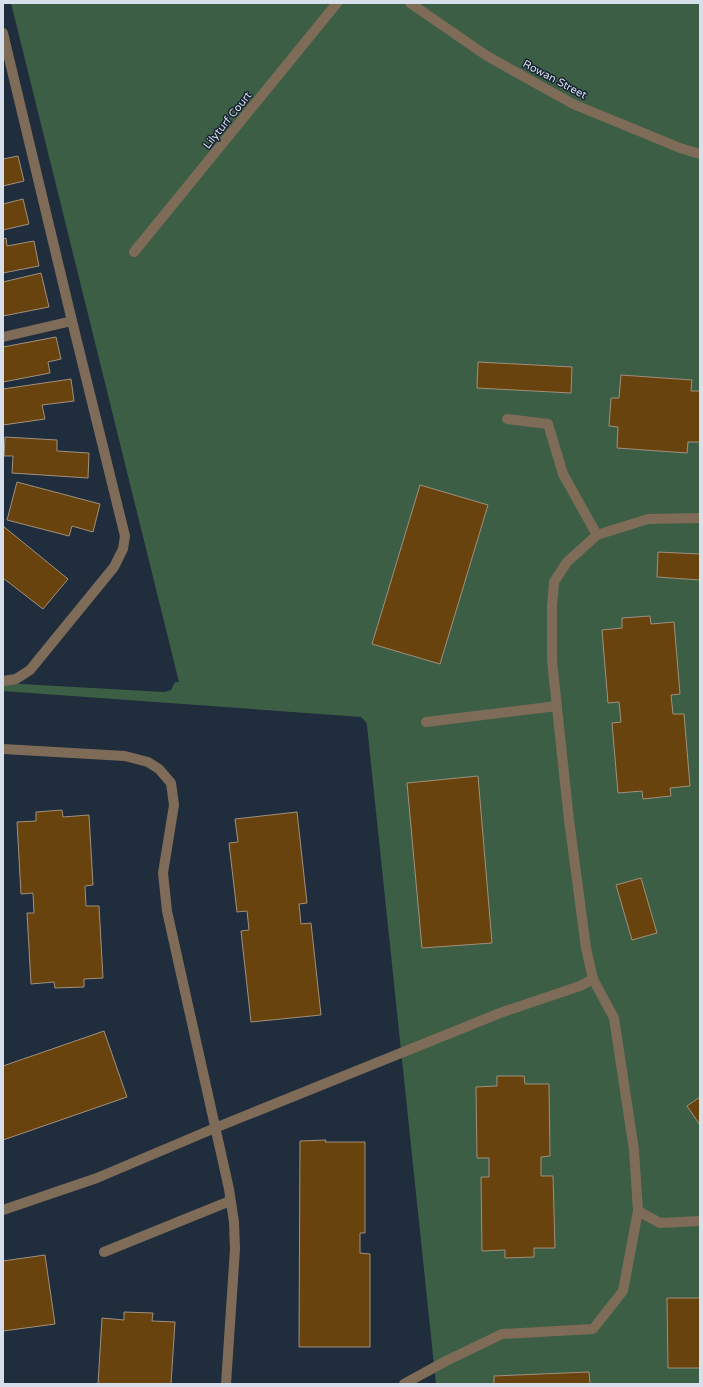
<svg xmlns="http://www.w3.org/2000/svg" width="703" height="1387" viewBox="0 0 703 1387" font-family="'Varela Round',sans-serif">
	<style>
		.green { fill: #3c5e44 }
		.building { fill: #69430e; stroke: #a0907d }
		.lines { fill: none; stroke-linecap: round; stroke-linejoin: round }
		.minor { stroke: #7e6c58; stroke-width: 10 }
		.labels { text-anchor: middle; stroke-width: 3; stroke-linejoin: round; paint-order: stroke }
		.street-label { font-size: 11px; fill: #d7dfea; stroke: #172332 }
	</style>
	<rect width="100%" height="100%" fill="#202d3c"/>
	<!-- green -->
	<polygon class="green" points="11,3 700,3 700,1384 436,1384 367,726 366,722 361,717 3,691 3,683 164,692 171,690 175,682 179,682"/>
	<!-- building -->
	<g class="building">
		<polygon points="18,156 24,181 3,186 3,159"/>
		<polygon points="23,199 29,224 3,230 3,204"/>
		<polygon points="6,238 7,246 34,241 39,266 3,273 3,239"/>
		<polygon points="41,273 49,307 3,316 3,282"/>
		<polygon points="56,337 61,359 48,362 50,373 3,382 3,347"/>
		<polygon points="478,362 572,367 571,393 477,388"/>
		<polygon points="621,375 692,380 691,391 700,391 700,442 688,442 687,453 617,448 618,427 609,426 611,398 619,398"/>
		<polygon points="71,379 74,401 42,405 45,419 3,425 3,389"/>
		<polygon points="5,437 57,440 57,451 89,453 88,478 12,473 13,456 4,456"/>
		<polygon points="17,482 100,504 93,532 72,526 69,536 7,520"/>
		<polygon points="420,485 488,505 440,664 372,644"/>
		<polygon points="3,526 68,579 43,609 3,578"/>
		<polygon points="658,552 700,554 700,580 657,577"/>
		<polygon points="650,616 651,624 674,622 680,694 671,695 673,714 684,714 690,786 670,788 671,796 643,799 642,791 618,793 612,723 621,722 619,702 608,703 602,630 622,628 622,618"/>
		<polygon points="478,776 492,943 422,948 407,783"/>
		<polygon points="62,810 63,817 89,815 93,885 85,886 86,906 99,906 103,978 84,979 84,987 55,988 54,982 31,984 27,913 34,913 33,893 21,894 17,822 36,821 36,812"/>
		<polygon points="297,812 307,903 299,904 301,924 311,923 321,1015 251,1022 241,931 249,930 247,911 237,912 229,843 238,842 235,819"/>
		<polygon points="641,878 657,933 632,940 616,885"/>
		<polygon points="104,1031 127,1097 3,1140 3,1066"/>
		<polygon points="497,1076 524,1076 525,1084 549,1084 550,1156 541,1157 541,1176 553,1176 555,1248 534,1248 534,1257 505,1258 505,1250 482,1251 481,1177 489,1177 489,1158 477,1158 476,1087 497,1086"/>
		<polygon points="700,1097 700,1125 687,1106"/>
		<polygon points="326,1140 325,1142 365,1142 365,1233 360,1233 360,1253 370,1254 370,1347 299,1347 300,1141"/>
		<polygon points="45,1255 55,1324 3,1331 3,1261"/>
		<polygon points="667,1298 700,1298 700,1368 668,1368"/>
		<polygon points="124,1312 153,1313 152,1321 175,1322 171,1384 98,1384 102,1318 124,1320"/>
		<polygon points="589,1372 590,1384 494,1384 494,1376"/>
	</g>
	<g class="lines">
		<!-- minor -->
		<g class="minor">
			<polyline points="410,3 487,56 573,104 680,148 700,154"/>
			<polyline points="3,33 72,321 125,536 123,549 114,567 30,670 16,679 3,681"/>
			<polyline points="134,252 337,3"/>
			<polyline points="3,337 72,321"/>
			<polyline points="507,419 548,424 563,474 597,535"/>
			<polyline points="700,518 648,519 597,535 567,562 554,582 552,606 552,661 569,820 586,948 593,979 614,1018 634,1150 638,1211 660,1223 700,1221"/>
			<polyline points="426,722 557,706"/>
			<polyline points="3,749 125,756 148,762 159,769 171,783 174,805 163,873 167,911 229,1189 234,1222 235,1249 226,1384"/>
			<polyline points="3,1210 97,1178 215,1128 500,1013 580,986 593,979"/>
			<polyline points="104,1252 230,1201"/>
			<polyline points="404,1384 446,1361 502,1334 593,1329 623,1291 638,1211"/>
		</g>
	</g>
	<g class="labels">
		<!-- street labels -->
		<g class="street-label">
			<text transform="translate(555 79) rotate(28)" y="4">Rowan Street</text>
			<text transform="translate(227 120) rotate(-51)" y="4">Lilyturf Court</text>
		</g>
	</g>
	<!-- border -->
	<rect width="703" height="1387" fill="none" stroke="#d7dfea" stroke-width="8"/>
</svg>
